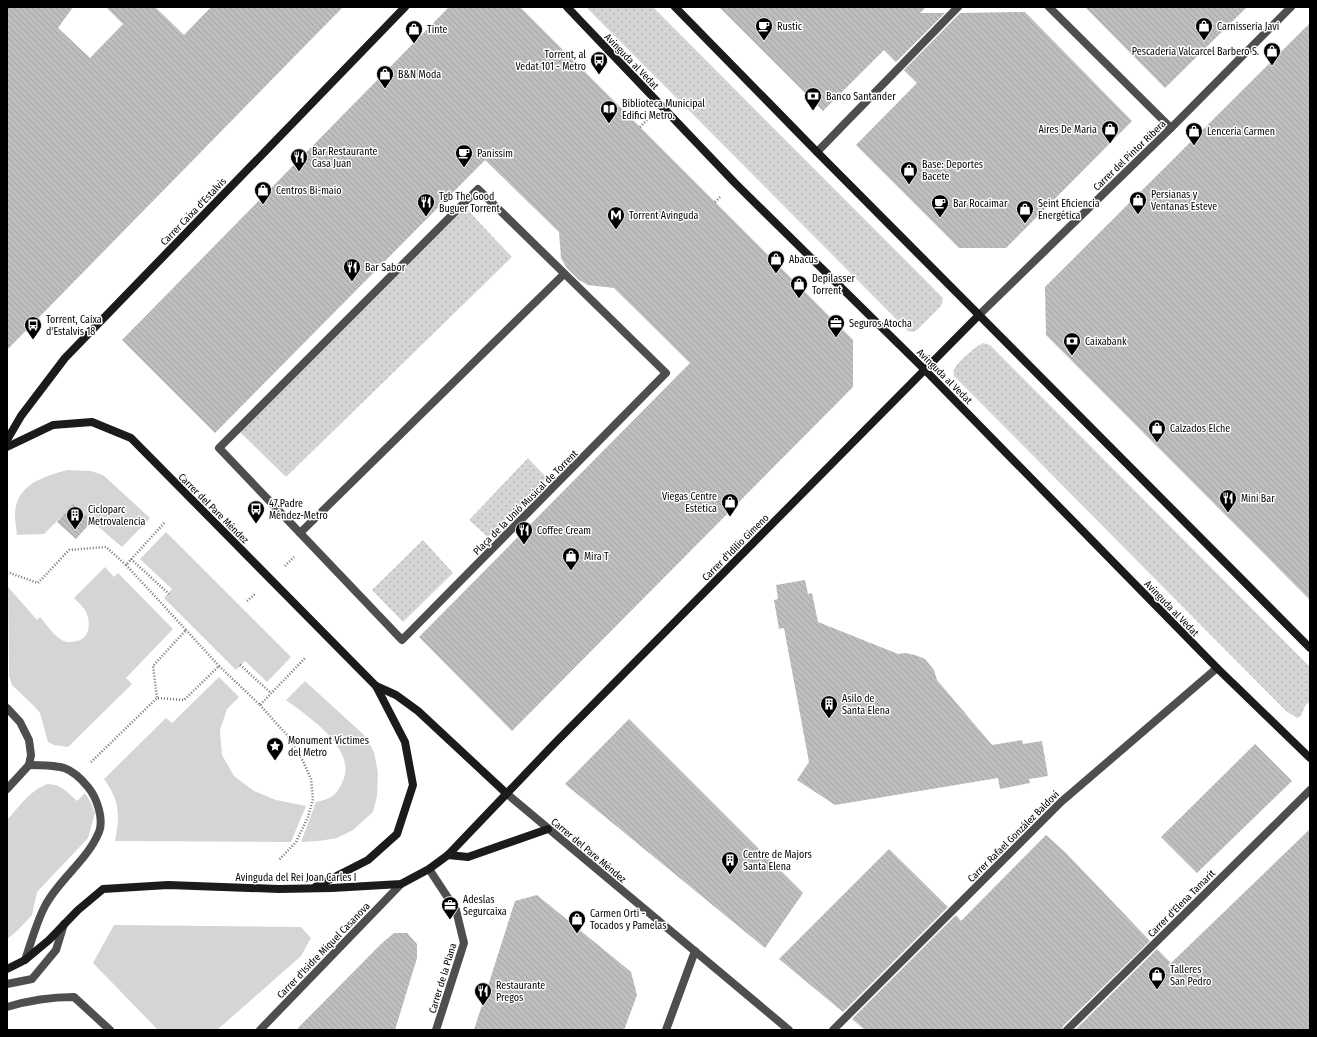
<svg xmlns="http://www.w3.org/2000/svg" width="1317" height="1037" viewBox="0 0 1317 1037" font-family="'Fira Sans Condensed',sans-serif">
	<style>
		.green { fill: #d5d5d5 }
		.park { fill: url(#park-dots) }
		.building { fill: url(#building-back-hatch) }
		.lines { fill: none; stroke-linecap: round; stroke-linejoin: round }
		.path { stroke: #707070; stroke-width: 2.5; stroke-dasharray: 1 2; stroke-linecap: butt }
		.lane { stroke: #4e4e4e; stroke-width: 8 }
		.street { stroke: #4e4e4e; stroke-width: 8 }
		.secondary { stroke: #1b1b1b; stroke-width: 8 }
		.labels { text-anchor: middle; stroke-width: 3; stroke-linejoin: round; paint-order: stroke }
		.poi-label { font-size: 10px; fill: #000; stroke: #fff; text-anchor: start }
		.street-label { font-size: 10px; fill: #000; stroke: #fff }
	</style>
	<defs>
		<pattern id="park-dots" width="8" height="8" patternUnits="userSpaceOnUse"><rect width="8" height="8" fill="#d5d5d5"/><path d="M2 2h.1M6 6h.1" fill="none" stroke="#b5b5b5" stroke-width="1.8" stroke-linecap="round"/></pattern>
		<pattern id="building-back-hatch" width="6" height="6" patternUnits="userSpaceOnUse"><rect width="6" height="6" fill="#bebebe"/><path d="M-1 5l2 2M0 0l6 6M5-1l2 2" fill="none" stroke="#a2a2a2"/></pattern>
	</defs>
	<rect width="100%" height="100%" fill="#fff"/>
	<!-- green -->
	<g class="green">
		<path d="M67,470l24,1 12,4 47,43 -28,29 -49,-42 -29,29 -27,1c-1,-7 -2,-15 -2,-22 2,-29 28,-36 52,-43z"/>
		<polygon points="166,532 291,657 267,682 245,661 236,670 164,598 172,589 140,559"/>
		<path d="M105,567l9,10 4,-4 55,56 -47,49 6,6 -64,63 -14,-2 -6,-3 -8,-29 -7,-8 -21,-20 -3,-9 -1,-89 29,33 3,-3c5,6 15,20 22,23 4,3 10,2 15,1 14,-3 14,-21 8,-31 -3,-4 -7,-8 -11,-12z"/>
		<path d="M219,677l20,20 -12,12 -7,21 2,25 12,21 20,15 22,9 30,6 -15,36 -176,-1c5,-27 5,-40 -11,-62l62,-61 6,5z"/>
		<path d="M305,681l59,54 10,17 4,21 -1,23 -4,16 -20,18 -16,8 -18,3 -18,1 15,-40c14,-3 19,-5 26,-19 17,-33 -33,-66 -56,-83z"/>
		<path d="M48,784c13,0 20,9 29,17l8,-8 6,10 4,10 -7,25 -51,54 -5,23 -15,16 -10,8v-119c12,-13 24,-31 41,-36z"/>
		<polygon points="114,925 301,927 311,938 301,956 217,1030 158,1030 93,963"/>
	</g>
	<!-- park -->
	<g class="park">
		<polygon points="586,7 653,7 943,298 941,306 917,330 913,332 908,331"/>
		<polygon points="463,205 512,257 286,477 238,430"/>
		<path d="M983,343l7,2 320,322v34l-5,5 -4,10 -4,2 -11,-7 -332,-335c0,-3 -1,-3 0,-6 3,-8 22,-24 29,-27z"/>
		<polygon points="528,458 547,478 488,537 469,520"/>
		<polygon points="423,540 453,573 403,622 372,590"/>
	</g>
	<!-- building -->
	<g class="building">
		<polygon points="7,7 73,7 58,28 90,58 123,24 106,7 155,7 184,35 211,7 343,7 7,350"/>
		<polygon points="449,7 520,7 853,340 853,387 512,731 419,637 690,363 614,288 588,285 579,280 566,267 561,258 559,232 485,160 215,433 122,340"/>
		<polygon points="719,7 926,7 920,13 945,13 896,62 884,50 823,111"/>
		<polygon points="1085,7 1247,7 1165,88"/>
		<polygon points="1025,12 1132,121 1006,248 959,248 856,145 917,83 904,70 960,13"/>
		<polygon points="1310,23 1310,600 1046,335 1045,287"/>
		<polygon points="73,504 92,521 76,539 57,522"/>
		<polygon points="805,580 808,594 812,593 818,622 898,654 905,653 915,655 925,659 934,670 937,680 992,745 1022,740 1023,744 1042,741 1048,776 1029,779 1030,783 1000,789 998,778 835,805 797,780 809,762 784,628 779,629 774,600 778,599 776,585"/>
		<polygon points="629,719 803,893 765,948 565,784"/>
		<polygon points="1255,744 1292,781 1197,873 1161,837"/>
		<polygon points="1310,829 1310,1030 1075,1030 1157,949 1171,963"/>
		<polygon points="1046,835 1065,852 1150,941 1063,1026 1062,1030 865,1030 852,1019 956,915 961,921"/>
		<polygon points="889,849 948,907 843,1012 779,959"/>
		<polygon points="537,895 631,972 637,995 624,1030 474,1030 515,901"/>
		<polygon points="394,933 407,933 417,944 417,958 395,1030 296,1030 381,944"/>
	</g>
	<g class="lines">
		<!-- path -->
		<g class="path">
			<polyline points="640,127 647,120"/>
			<polyline points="715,202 720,197"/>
			<polyline points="131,559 169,594"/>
			<polyline points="126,565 186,630 153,666 157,698"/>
			<polyline points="285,566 294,557"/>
			<polyline points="7,572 38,583 69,550 106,547 126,565 165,522"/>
			<polyline points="247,601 255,594"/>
			<polyline points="186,630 219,666"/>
			<polyline points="240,665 271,693"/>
			<polyline points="260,705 287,735 303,761 311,779 313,799 308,817 296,842 279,860"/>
			<polyline points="91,762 157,698 184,700 219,666 260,705 305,658"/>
		</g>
		<!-- lane -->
		<g class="lane">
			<polyline points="7,708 20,722 29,740 31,755 29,765 7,789"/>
			<path d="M25,960c6,-17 11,-37 20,-54 14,-27 42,-45 54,-74 5,-13 -2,-34 -11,-45 -20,-24 -30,-21 -59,-22"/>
		</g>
		<!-- street -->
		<g class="street">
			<polyline points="1049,7 1171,128"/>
			<polyline points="817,152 958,7"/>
			<polygon points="478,189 666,373 402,640 219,448"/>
			<polyline points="979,315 1171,128 1291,7"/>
			<polyline points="300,533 564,274"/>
			<polyline points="506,793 789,1030"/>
			<polyline points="429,869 456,910 464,943 436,1030"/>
			<polyline points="7,984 32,979 56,950 64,924"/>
			<path d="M7,1007c23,-7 44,-10 67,-10l36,33"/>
			<polyline points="260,1030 401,884"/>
			<polyline points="666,1030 695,951"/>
			<polyline points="833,1030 1061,802 1217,668"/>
			<polyline points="1067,1030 1310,790"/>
		</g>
		<!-- secondary -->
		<g class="secondary">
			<polyline points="567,7 735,183 925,370 1217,668 1310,758"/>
			<polyline points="675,7 817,152 1310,648"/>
			<polyline points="7,440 21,416 65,358 405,7"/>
			<polyline points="7,447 53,425 92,422 131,438 376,686 405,742 413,785 397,834 368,860 315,887"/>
			<polyline points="376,686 396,695 418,711 506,793"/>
			<polyline points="448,855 468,857 548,829"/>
			<polyline points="7,969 25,960 49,940 78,910 103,889 168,885 279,889 332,888 401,884 429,869 448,855 555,743 979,315"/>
		</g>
	</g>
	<!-- icons -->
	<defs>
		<g id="cafe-pin" transform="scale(0.9)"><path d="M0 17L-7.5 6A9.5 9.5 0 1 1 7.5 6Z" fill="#000" stroke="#fff"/><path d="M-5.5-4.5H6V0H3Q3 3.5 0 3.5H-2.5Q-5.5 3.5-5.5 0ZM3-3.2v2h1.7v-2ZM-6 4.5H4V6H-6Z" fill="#fff"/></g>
		<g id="shop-pin" transform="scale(0.9)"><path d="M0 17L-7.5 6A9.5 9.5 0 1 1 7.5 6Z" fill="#000" stroke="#fff"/><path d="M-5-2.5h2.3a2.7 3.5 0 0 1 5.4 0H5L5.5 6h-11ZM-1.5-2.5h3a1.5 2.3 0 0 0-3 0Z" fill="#fff"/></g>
		<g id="bus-pin" transform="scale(0.9)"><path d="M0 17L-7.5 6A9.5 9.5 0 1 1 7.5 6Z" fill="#000" stroke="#fff"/><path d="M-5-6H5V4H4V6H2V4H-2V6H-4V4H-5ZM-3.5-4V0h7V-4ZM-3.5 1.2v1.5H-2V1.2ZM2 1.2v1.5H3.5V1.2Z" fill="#fff"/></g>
		<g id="bank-pin" transform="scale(0.9)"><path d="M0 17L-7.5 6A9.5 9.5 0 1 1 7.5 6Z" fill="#000" stroke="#fff"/><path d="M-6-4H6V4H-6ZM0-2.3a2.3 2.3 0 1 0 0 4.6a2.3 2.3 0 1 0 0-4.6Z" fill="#fff"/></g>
		<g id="library-pin" transform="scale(0.9)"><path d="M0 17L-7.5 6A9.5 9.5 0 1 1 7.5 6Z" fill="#000" stroke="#fff"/><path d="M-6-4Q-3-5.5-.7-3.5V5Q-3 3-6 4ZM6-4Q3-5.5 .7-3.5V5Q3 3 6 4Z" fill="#fff"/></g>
		<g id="restaurant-pin" transform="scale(0.9)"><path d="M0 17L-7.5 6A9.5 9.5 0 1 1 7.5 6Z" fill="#000" stroke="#fff"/><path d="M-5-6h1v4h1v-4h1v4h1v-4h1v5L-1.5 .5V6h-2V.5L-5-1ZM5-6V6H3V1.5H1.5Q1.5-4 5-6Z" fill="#fff"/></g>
		<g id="metro-pin" transform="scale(0.9)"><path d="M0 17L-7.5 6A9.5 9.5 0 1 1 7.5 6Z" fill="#000" stroke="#fff"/><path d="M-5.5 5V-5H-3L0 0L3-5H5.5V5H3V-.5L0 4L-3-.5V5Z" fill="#fff"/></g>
		<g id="office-pin" transform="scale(0.9)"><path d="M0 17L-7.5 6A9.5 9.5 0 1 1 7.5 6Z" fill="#000" stroke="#fff"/><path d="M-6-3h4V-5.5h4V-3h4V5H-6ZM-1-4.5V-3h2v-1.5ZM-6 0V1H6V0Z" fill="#fff"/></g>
		<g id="building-pin" transform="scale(0.9)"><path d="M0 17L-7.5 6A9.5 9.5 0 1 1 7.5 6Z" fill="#000" stroke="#fff"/><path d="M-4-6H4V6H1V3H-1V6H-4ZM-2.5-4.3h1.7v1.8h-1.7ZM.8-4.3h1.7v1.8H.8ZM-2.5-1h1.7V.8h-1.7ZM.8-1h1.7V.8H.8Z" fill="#fff"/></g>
		<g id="sight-pin" transform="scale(0.9)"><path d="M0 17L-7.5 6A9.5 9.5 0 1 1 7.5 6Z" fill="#000" stroke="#fff"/><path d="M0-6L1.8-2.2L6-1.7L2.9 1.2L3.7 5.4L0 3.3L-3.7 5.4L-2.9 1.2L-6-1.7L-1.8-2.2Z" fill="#fff"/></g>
	</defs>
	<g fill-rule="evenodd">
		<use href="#cafe-pin" x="764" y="26"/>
		<use href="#shop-pin" x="1204" y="26"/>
		<use href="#shop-pin" x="414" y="29"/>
		<use href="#shop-pin" x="1272" y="51"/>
		<use href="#bus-pin" x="599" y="60"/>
		<use href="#shop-pin" x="385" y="74"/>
		<use href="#bank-pin" x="813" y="96"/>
		<use href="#library-pin" x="609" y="109"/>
		<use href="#shop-pin" x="1110" y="129"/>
		<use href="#shop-pin" x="1194" y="131"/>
		<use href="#cafe-pin" x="464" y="153"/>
		<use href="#restaurant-pin" x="299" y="157"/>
		<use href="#shop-pin" x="909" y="170"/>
		<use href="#shop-pin" x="263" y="190"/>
		<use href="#shop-pin" x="1138" y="200"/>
		<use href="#restaurant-pin" x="426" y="202"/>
		<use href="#cafe-pin" x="940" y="203"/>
		<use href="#shop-pin" x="1025" y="209"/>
		<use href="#metro-pin" x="616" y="215"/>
		<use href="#shop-pin" x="776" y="259"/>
		<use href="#restaurant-pin" x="352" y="267"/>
		<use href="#shop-pin" x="799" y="284"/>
		<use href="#office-pin" x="836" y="323"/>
		<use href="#bus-pin" x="33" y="325"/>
		<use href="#bank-pin" x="1072" y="341"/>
		<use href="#shop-pin" x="1157" y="428"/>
		<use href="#restaurant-pin" x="1228" y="498"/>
		<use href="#shop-pin" x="730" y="502"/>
		<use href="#bus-pin" x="256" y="509"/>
		<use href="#building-pin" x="75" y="515"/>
		<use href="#restaurant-pin" x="524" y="530"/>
		<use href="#shop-pin" x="571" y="556"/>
		<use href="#building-pin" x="829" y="704"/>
		<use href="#sight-pin" x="275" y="746"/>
		<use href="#building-pin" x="730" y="860"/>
		<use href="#office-pin" x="450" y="905"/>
		<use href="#shop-pin" x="577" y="919"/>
		<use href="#shop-pin" x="1157" y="975"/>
		<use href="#restaurant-pin" x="483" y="991"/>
	</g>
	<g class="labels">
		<!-- poi labels -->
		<g class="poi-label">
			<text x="777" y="30">Rustic</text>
			<text x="1217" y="30">Carnisseria Javi</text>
			<text x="427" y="33">Tinte</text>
			<text x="1259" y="55" text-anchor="end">Pescaderia Valcarcel Barbero S.</text>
			<text x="586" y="58" text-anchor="end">Torrent, al<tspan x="586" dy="12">Vedat 101 - Metro</tspan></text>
			<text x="398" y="78">B&amp;N Moda</text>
			<text x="826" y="100">Banco Santander</text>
			<text x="622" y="107">Biblioteca Municipal<tspan x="622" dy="12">Edifici Metro.</tspan></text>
			<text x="1097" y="133" text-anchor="end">Aires De Maria</text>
			<text x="1207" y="135">Lenceria Carmen</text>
			<text x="312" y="155">Bar Restaurante<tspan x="312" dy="12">Casa Juan</tspan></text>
			<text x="477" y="157">Panissim</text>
			<text x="922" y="168">Base: Deportes<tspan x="922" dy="12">Bacete</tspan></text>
			<text x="276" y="194">Centros Bi-maio</text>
			<text x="1151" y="198">Persianas y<tspan x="1151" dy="12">Ventanas Esteve</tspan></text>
			<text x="439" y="200">Tgb The Good<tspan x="439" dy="12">Buguer Torrent</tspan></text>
			<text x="953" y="207">Bar Rocaimar</text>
			<text x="1038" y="207">Seint Eficiencia<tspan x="1038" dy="12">Energética</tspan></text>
			<text x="629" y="219">Torrent Avinguda</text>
			<text x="789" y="263">Abacus</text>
			<text x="365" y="271">Bar Sabor</text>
			<text x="812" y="282">Depilasser<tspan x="812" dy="12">Torrent</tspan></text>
			<text x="46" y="323">Torrent, Caixa<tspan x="46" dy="12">d'Estalvis 18</tspan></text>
			<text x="849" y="327">Seguros Atocha</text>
			<text x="1085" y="345">Caixabank</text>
			<text x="1170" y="432">Calzados Elche</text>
			<text x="717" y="500" text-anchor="end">Viegas Centre<tspan x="717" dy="12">Estetica</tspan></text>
			<text x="1241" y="502">Mini Bar</text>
			<text x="269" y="507">47.Padre<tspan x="269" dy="12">Méndez-Metro</tspan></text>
			<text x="88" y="513">Cicloparc<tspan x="88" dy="12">Metrovalencia</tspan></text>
			<text x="537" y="534">Coffee Cream</text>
			<text x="584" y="560">Mira T</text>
			<text x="842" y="702">Asilo de<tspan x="842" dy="12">Santa Elena</tspan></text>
			<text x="288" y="744">Monument Víctimes<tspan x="288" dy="12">del Metro</tspan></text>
			<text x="743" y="858">Centre de Majors<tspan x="743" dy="12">Santa Elena</tspan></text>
			<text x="463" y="903">Adeslas<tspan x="463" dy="12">Segurcaixa</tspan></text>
			<text x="590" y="917">Carmen Orti -<tspan x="590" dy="12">Tocados y Pamelas</tspan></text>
			<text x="1170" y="973">Talleres<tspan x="1170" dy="12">San Pedro</tspan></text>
			<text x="496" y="989">Restaurante<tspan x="496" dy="12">Pregos</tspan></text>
		</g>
		<!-- street labels -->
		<g class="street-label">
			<text transform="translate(632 61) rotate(46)" y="4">Avinguda al Vedat</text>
			<text transform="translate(1129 155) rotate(-44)" y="4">Carrer del Pintor Ribera</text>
			<text transform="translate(193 211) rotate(-46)" y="4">Carrer Caixa d'Estalvis</text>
			<text transform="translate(945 376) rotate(45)" y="4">Avinguda al Vedat</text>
			<text transform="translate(525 502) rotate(-45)" y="4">Plaça de la Unió Musical de Torrent</text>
			<text transform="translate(214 508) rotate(45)" y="4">Carrer del Pare Méndez</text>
			<text transform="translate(735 547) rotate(-45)" y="4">Carrer d'Idilio Gimeno</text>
			<text transform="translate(1172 608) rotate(46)" y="4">Avinguda al Vedat</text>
			<text transform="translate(1013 836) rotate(-45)" y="4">Carrer Rafael González Baldoví</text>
			<text transform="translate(589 850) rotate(40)" y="4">Carrer del Pare Méndez</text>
			<text x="296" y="881">Avinguda del Rei Joan Carles I</text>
			<text transform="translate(1181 903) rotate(-45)" y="4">Carrer d'Elena Tamarit</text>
			<text transform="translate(323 950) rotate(-46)" y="4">Carrer d'Isidre Miquel Casanova</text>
			<text transform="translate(442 978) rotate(-73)" y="4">Carrer de la Plana</text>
		</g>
	</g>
	<!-- border -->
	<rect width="1317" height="1037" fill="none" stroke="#000000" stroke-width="16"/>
</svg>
